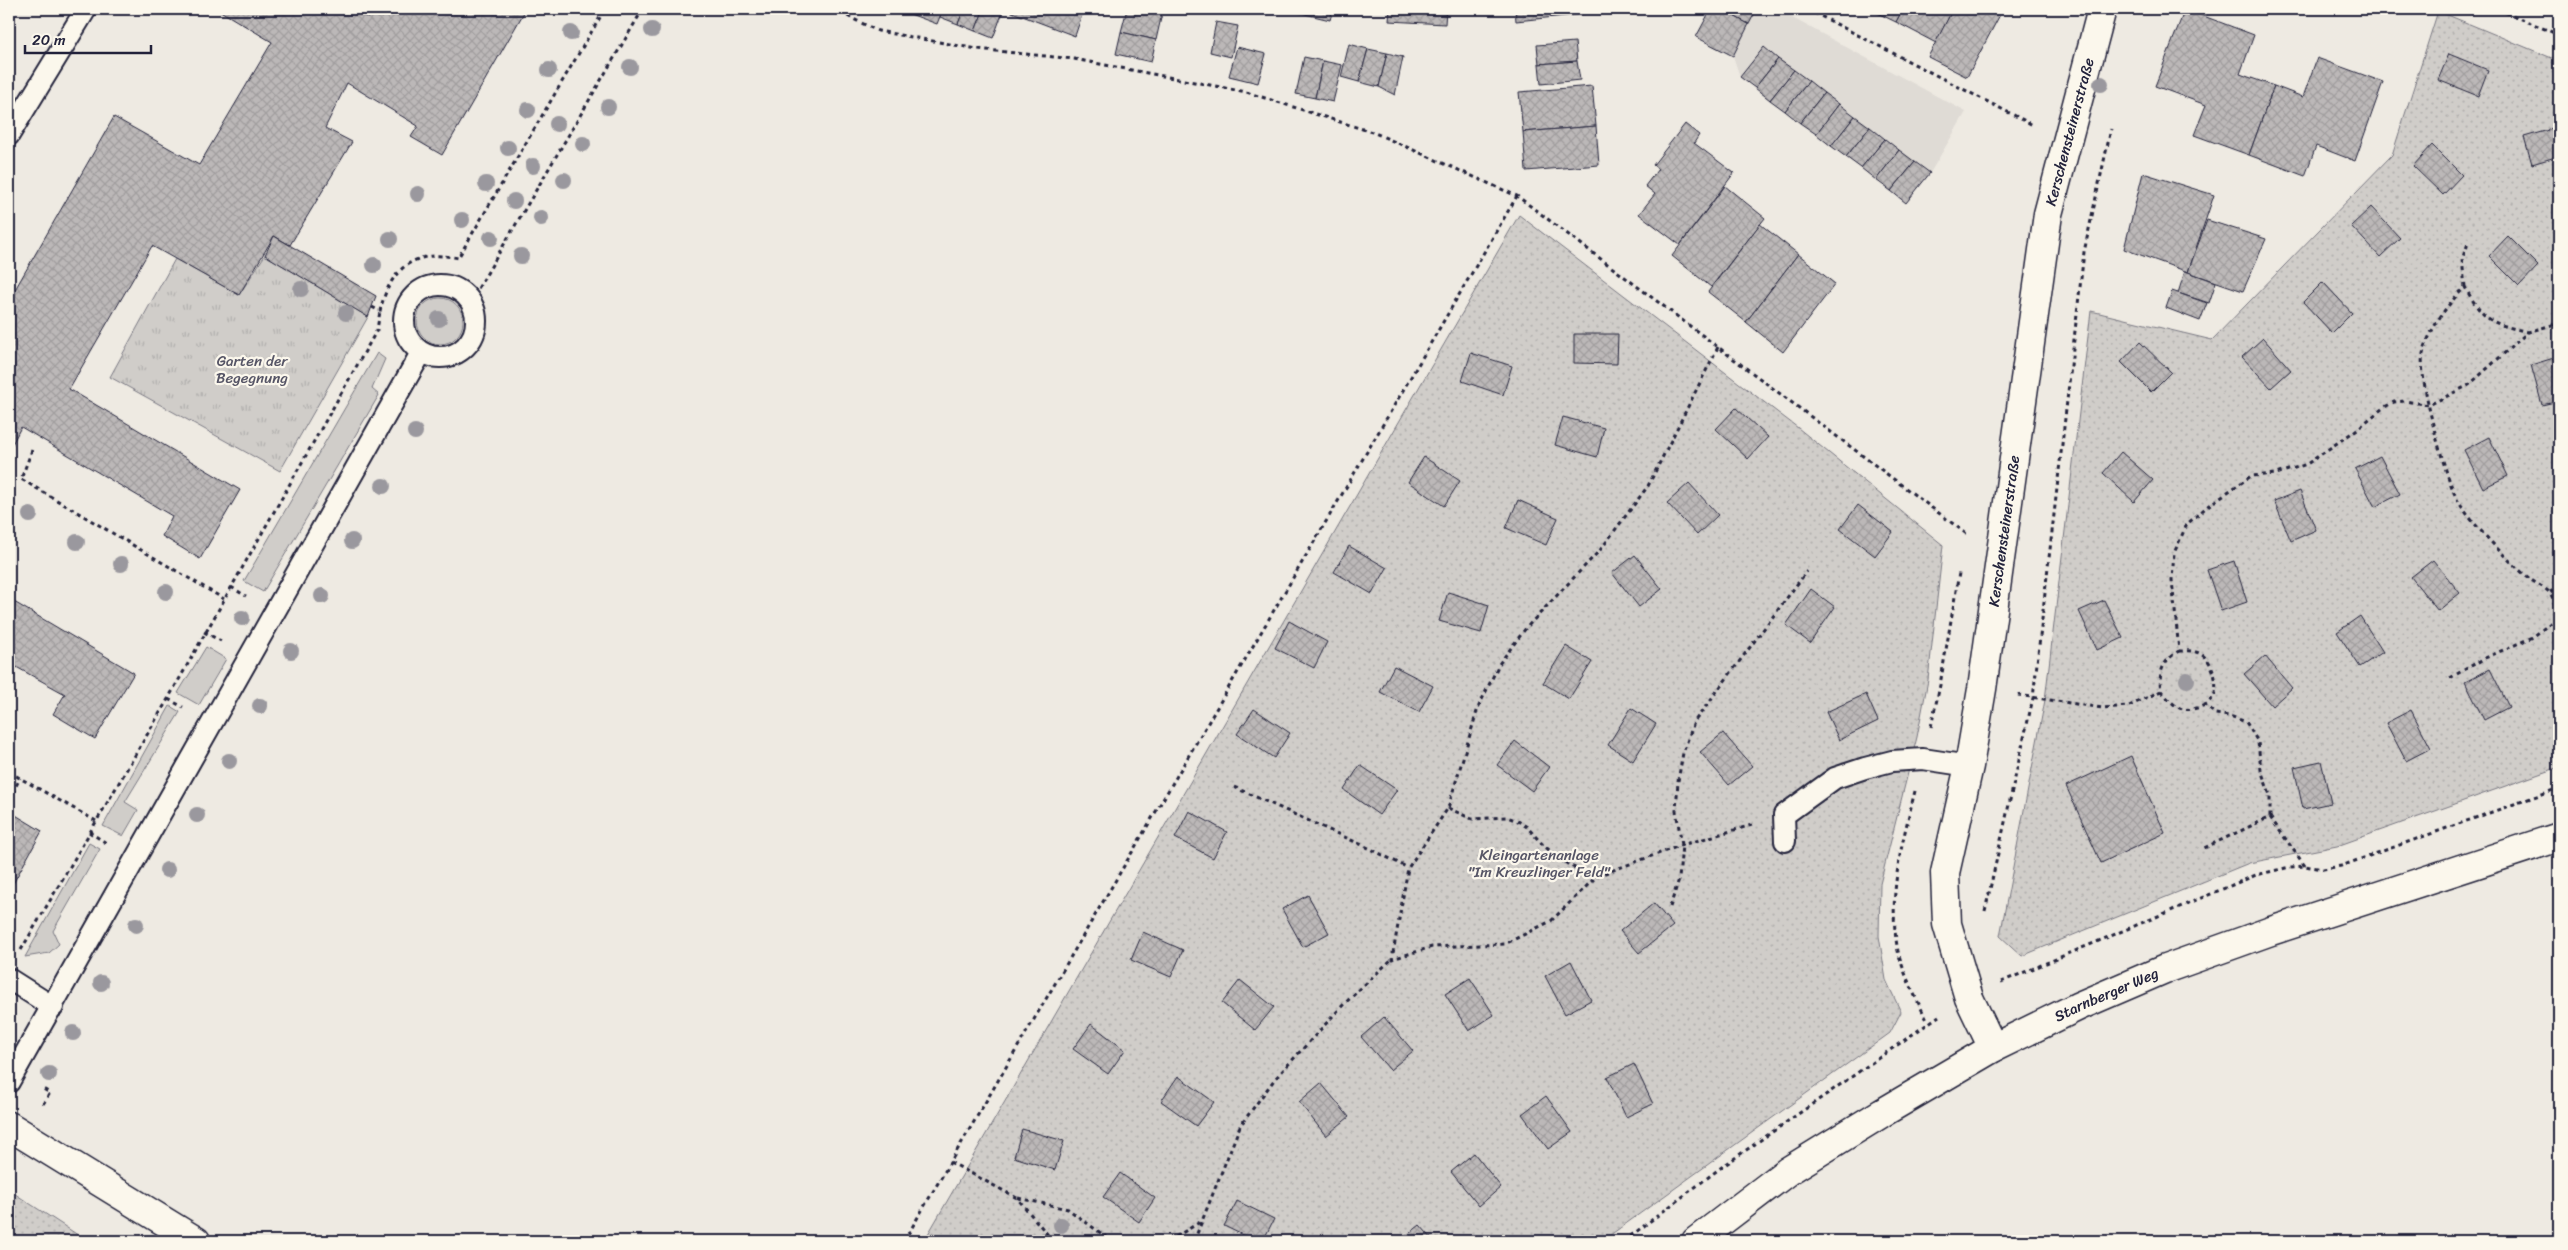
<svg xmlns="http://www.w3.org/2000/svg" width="2568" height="1250" viewBox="0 0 2568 1250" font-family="Sriracha,sans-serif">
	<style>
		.built { fill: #dfdbd5 }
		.grass { fill: #d0cdc9; stroke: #797882 }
		.park { fill: url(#park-tufts); stroke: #797882 }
		.garden { fill: url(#garden-dots); stroke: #797882 }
		.building { fill: url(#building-cross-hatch); stroke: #22223b }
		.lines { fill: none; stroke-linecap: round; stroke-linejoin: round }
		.service-casing { stroke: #22223b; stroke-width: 24 }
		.minor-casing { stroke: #22223b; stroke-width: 31 }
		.path { stroke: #22223b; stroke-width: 3; stroke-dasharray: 4 4; stroke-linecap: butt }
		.service { stroke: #fbf7ec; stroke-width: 20 }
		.minor { stroke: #fbf7ec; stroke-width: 28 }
		.tree { fill: #9a989e }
		.labels { text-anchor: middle; stroke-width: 4.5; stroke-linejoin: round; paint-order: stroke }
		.street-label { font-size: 15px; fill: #22223b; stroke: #fbf7ec }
		.park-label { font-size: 15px; fill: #565566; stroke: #fbf7ec }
	</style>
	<defs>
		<pattern id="park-tufts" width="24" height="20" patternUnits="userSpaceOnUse" patternTransform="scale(1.25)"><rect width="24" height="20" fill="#d0cdc9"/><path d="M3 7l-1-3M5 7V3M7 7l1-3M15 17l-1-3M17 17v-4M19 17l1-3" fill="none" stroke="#b2b0ae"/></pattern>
		<pattern id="garden-dots" width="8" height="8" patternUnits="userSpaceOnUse" patternTransform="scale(1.25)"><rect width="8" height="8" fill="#d0cdc9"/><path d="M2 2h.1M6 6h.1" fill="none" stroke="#b2b0ae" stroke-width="1.8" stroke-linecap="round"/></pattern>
		<pattern id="building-cross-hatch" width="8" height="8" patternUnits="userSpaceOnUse" patternTransform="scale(1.25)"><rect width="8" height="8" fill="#bcb8b8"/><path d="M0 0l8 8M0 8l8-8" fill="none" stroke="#a19e9f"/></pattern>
	</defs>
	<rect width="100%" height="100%" fill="#eeeae2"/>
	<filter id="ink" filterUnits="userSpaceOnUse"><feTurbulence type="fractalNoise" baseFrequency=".02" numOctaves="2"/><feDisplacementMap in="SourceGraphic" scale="10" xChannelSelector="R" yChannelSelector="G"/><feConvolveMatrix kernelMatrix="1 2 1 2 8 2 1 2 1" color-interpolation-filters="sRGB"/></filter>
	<g filter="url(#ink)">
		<!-- built -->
		<polygon class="built" points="1711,9 1776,9 1966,112 1930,173 1906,203 1740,77 1733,56 1696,37"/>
		<!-- grass -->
		<g class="grass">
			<circle cx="440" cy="321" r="23"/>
			<polygon points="377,353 385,359 372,389 379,395 263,592 244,581"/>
			<polygon points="206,647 226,659 199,705 178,693"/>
			<polygon points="170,706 180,712 125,802 138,810 123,836 103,826"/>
			<polygon points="89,843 100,849 53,931 59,944 49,953 25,957"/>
		</g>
		<!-- park -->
		<polygon class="park" points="265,255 368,317 280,471 110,377 175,259 239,295"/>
		<!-- garden -->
		<g class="garden">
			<polygon points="2438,11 2559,61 2559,767 2337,846 2249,863 2022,956 2000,936 2045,700 2091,311 2212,340 2392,155"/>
			<polygon points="1519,215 1798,428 1943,545 1928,680 1917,737 1880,884 1879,936 1886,980 1901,1012 1890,1033 1602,1241 924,1241"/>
			<polygon points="9,1190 87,1241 9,1241"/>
		</g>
		<!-- building -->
		<g class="building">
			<polygon points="217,9 351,9 368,18 377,9 526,9 442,155 411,137 418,126 347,83 325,128 352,142 290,245 274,236 239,295 152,246 69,389 240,490 200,559 162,536 172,516 21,427 9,450 9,300 114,117 199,165 272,42"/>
			<polygon points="905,9 943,9 937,24 902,11"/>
			<polygon points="943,9 964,9 958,24 940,17"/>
			<polygon points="964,9 984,9 975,31 958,24"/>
			<polygon points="984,9 1004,9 993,38 975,31"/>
			<polygon points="1004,9 1084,9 1075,36"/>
			<polygon points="1127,9 1163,9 1156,40 1121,32"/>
			<polygon points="1284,9 1333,9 1330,20"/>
			<polygon points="1390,9 1446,9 1445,24 1389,21"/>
			<polygon points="1515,9 1584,9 1585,14 1516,21"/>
			<polygon points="1711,9 1720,9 1749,24 1733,56 1696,37"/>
			<polygon points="1720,9 1757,9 1749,24"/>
			<polygon points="1869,9 1903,9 1896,22"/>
			<polygon points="1903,9 1953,9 1936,43 1896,22"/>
			<polygon points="1953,9 2003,9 1967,77 1928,57"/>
			<polygon points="2185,9 2254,35 2240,74 2274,86 2249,155 2194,135 2206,105 2155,86"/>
			<polygon points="1216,22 1238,26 1231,57 1210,52"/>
			<polygon points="1121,32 1156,40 1151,62 1116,54"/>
			<polygon points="1575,42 1577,61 1539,64 1537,45"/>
			<polygon points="1349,44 1368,49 1359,82 1341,77"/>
			<polygon points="1237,47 1266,54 1258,83 1229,76"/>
			<polygon points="1764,47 1778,59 1755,88 1740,77"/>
			<polygon points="1368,49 1387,53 1379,87 1359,82"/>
			<polygon points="1387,53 1403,57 1395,95 1379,87"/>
			<polygon points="2449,54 2488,70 2478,96 2438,80"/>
			<polygon points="1304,57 1323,61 1315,98 1296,94"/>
			<polygon points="2317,58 2383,82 2355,161 2316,146 2305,176 2249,155 2274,86 2303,97"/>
			<polygon points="1778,59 1794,70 1770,100 1755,88"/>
			<polygon points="1323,61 1342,65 1333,102 1315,98"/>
			<polygon points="1577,61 1580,80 1541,84 1539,64"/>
			<polygon points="1794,70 1809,81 1785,111 1770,100"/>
			<polygon points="1809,81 1824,93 1800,123 1785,111"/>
			<polygon points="1592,86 1596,126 1523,132 1519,92"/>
			<polygon points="1824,93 1839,104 1816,134 1800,123"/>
			<polygon points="1839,104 1855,116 1831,146 1816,134"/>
			<polygon points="1855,116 1870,127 1846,157 1831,146"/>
			<polygon points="1685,124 1699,135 1694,143 1734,173 1680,245 1639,214 1655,194 1645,186 1658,169 1653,165"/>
			<polygon points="1596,126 1599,165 1526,171 1523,132"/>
			<polygon points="1870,127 1885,139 1861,168 1846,157"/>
			<polygon points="2559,127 2559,156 2532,164 2524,137"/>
			<polygon points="1885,139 1899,150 1876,180 1861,168"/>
			<polygon points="2432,145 2462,175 2443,195 2413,166"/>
			<polygon points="1899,150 1915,162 1891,191 1876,180"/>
			<polygon points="1915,162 1930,173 1906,203 1891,191"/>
			<polygon points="2143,173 2214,195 2188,272 2124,249"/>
			<polygon points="1725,186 1765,218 1711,287 1672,256"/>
			<polygon points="2371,207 2400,238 2380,257 2351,226"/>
			<polygon points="2207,220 2266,239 2243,291 2188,272"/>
			<polygon points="1760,224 1798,254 1746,322 1708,292"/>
			<polygon points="274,236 376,296 368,317 265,255"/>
			<polygon points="2508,236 2538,266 2519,286 2489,256"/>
			<polygon points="1798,254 1835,284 1783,352 1746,322"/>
			<polygon points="2185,271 2216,282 2209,303 2178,293"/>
			<polygon points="2323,282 2352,313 2332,333 2303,302"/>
			<polygon points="2172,291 2207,303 2200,321 2166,308"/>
			<polygon points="1574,334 1618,334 1617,364 1574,363"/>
			<polygon points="2263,338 2291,370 2271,388 2242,357"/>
			<polygon points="2140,342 2171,372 2151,392 2121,362"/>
			<polygon points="1471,353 1512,366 1503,395 1462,381"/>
			<polygon points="2557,357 2559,401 2542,405 2531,365"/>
			<polygon points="1736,408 1768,437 1748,459 1716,429"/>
			<polygon points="1563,417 1604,428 1597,457 1555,445"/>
			<polygon points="2489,437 2508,476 2483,488 2464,450"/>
			<polygon points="2121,452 2153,480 2134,502 2103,473"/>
			<polygon points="2380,456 2400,494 2375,507 2355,469"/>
			<polygon points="1424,457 1460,481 1444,506 1408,482"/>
			<polygon points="1689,483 1718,515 1697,535 1667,503"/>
			<polygon points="2300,491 2316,530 2291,541 2274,501"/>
			<polygon points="1518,500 1558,518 1546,545 1506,528"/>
			<polygon points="1858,505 1893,532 1875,556 1840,529"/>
			<polygon points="1349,546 1387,568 1372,594 1334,572"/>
			<polygon points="1635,555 1662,589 1639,607 1612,573"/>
			<polygon points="2433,560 2460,593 2438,611 2411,577"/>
			<polygon points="2234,561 2247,602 2221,611 2207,570"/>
			<polygon points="1811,589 1835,607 1810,643 1786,625"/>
			<polygon points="1448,592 1489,605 1481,633 1439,621"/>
			<polygon points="9,599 134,673 95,739 53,714 65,694 9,663"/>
			<polygon points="2104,600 2123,638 2097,650 2079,611"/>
			<polygon points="2360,616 2383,652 2360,667 2337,632"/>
			<polygon points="1289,621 1327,642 1314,668 1275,648"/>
			<polygon points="1566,646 1592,662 1569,699 1543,683"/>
			<polygon points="2559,650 2559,664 2555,652"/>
			<polygon points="2265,656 2292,688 2272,706 2244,674"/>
			<polygon points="1394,666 1433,686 1419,712 1380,692"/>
			<polygon points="2490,669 2509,707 2484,720 2465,682"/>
			<polygon points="1866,694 1878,721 1839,740 1826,712"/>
			<polygon points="1631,708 1656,724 1633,761 1608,745"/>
			<polygon points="1254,709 1290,733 1274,758 1237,734"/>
			<polygon points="2411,710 2431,748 2406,761 2386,723"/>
			<polygon points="1723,733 1752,766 1729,785 1700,752"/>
			<polygon points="1515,741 1549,767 1532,791 1497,765"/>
			<polygon points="2131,756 2165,833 2101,863 2066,786"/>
			<polygon points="2321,761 2331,803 2303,809 2294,767"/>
			<polygon points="1360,765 1397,790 1379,815 1344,790"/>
			<polygon points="9,811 42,831 9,891"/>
			<polygon points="1189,811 1227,832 1213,858 1175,838"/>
			<polygon points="1308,895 1329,933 1303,947 1282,909"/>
			<polygon points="1654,903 1673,926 1639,953 1620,931"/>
			<polygon points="1143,932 1183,950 1171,977 1131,960"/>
			<polygon points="1571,961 1591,1000 1565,1014 1545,976"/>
			<polygon points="1470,978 1494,1015 1469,1031 1445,994"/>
			<polygon points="1240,980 1274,1007 1255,1030 1222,1003"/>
			<polygon points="1384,1017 1413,1051 1390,1070 1361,1037"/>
			<polygon points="1091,1024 1125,1050 1108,1074 1073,1049"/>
			<polygon points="1634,1064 1653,1104 1626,1117 1607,1077"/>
			<polygon points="1178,1076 1214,1102 1196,1126 1161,1101"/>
			<polygon points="1321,1083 1349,1117 1326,1136 1299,1102"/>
			<polygon points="1546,1096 1572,1132 1548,1149 1522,1114"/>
			<polygon points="1022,1129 1064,1141 1055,1170 1014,1157"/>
			<polygon points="1474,1153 1501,1187 1479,1206 1451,1172"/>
			<polygon points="1120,1173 1155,1198 1139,1222 1103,1197"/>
			<polygon points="1237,1201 1274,1219 1263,1241 1255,1241 1224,1226"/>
			<polygon points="1420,1225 1434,1241 1400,1241"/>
		</g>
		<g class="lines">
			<!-- service casing -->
			<g class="service-casing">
				<g id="service">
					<polyline points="9,135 86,9"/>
					<circle cx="440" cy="321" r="36"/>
					<polyline points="1785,841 1784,815 1835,778 1865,768 1892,761 1923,759 1969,766"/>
					<polyline points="9,979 53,1007"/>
					<polyline points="9,1082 421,353"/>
				</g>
			</g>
			<!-- minor casing -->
			<g class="minor-casing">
				<g id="minor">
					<path id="s1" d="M1993,1048l-24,-50 -22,-74 -2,-51 24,-107 13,-77 66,-475 54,-205"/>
					<polyline points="9,1126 196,1241"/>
					<path id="s2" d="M1696,1241l92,-70 94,-58 111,-65 86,-42 86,-37 106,-38 288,-94"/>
				</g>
			</g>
			<!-- path -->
			<g class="path">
				<polyline points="833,9 878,31 977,49 1074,59 1246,92 1375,133 1517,196 1968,535"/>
				<polyline points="1807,9 2033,125"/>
				<polyline points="2498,9 2559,35"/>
				<polyline points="2465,287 2462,259 2469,241"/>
				<polyline points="470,302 643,9"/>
				<path d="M372,307l8,4c10,-43 35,-62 78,-53l147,-249"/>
				<polyline points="1718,347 1648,486 1601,549 1526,628 1499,664 1478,708 1448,808 1408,868 1392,959 1432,947 1505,944 1551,921 1597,876 1682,845 1752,825"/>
				<polyline points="32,450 21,479 224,599"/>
				<polyline points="231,587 246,596"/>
				<polyline points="2550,592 2559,587"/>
				<polyline points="204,632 221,641"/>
				<path d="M2179,651c5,0 12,-1 17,1 15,4 22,26 19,41 -1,4 -6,9 -10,12l10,9 15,2 16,6 12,20 3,28 9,25v22l-68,32"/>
				<path d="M2450,678l35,-20 48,-21 25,-20c-2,-7 -4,-20 -9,-25 -5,-5 -13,-8 -19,-13 -19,-15 -60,-57 -72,-78 -12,-21 -41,-126 -35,-147 7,-26 23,-48 42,-67 19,35 26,36 63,45"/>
				<path d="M2161,691c15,17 21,24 44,14"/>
				<path d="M2018,695l84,13 27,-2 32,-15c-3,-19 2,-31 18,-40l-7,-71 2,-27 13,-29 22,-19 42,-29 25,-2 31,-10 49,-34 27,-22 11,-6 11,-1 24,4 40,-20 59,-53 31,-9"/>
				<polyline points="168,699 183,707"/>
				<polyline points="1931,727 1940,685 1959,573"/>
				<polyline points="9,772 96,821"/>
				<polyline points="1234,787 1371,849 1408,868"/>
				<path d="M1915,791c-13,52 -28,106 -17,160 6,25 19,49 30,71"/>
				<polyline points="9,800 20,778"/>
				<polyline points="1448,808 1472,819 1507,817 1518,821 1527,827 1544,846 1570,866 1597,876"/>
				<polyline points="2270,817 2305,866"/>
				<polyline points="89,832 108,844"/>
				<polyline points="1670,907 1679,879 1682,845 1676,811 1678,781 1683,753 1694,722 1807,571"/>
				<polyline points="1985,911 2033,698 2084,252 2111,129"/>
				<polyline points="21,950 168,699 377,330 380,311"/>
				<polyline points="2001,982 2256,875 2290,867 2305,866 2323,869 2341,866 2559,788"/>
				<polyline points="43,1104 50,1093 43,1089"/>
				<polyline points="950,1162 1017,1198 1053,1241"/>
				<polyline points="1018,1198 1068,1209 1106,1237"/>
				<polyline points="904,1241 1517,196"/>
				<polyline points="1078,1241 1106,1237 1121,1241"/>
				<polyline points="1169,1241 1200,1222"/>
				<polyline points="1194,1241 1240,1126 1274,1080 1344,1004 1392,959"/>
				<polyline points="1624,1241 1719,1169 1939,1016"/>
			</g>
			<!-- service -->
			<use href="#service" class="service"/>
			<!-- minor -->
			<use href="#minor" class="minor"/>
		</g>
		<!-- trees -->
		<g class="tree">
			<circle cx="652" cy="30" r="8"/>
			<circle cx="571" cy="33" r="8"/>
			<circle cx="630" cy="67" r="8"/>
			<circle cx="549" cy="70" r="8"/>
			<circle cx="2101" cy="84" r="8"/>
			<circle cx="608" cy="107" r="8"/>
			<circle cx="528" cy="110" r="8"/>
			<circle cx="557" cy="124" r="8"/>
			<circle cx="583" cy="144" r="8"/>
			<circle cx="508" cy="148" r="8"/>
			<circle cx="533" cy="166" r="8"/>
			<circle cx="564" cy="180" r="8"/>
			<circle cx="486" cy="184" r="8"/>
			<circle cx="418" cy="194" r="8"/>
			<circle cx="514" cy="201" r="8"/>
			<circle cx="541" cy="218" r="8"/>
			<circle cx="462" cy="220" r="8"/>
			<circle cx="491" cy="238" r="8"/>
			<circle cx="390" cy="239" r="8"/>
			<circle cx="521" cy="256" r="8"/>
			<circle cx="374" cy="265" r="8"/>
			<circle cx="301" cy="289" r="8"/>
			<circle cx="346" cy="313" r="8"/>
			<circle cx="439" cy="319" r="8"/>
			<circle cx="415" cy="432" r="8"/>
			<circle cx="383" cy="486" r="8"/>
			<circle cx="30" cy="515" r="8"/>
			<circle cx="352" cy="541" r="8"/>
			<circle cx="77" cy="542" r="8"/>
			<circle cx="121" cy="564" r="8"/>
			<circle cx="166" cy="592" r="8"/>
			<circle cx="322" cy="596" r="8"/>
			<circle cx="242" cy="618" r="8"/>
			<circle cx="291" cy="651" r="8"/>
			<circle cx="2187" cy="680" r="8"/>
			<circle cx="260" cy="706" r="8"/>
			<circle cx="229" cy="761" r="8"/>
			<circle cx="197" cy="815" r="8"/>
			<circle cx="167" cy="870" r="8"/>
			<circle cx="136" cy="925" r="8"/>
			<circle cx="101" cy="983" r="8"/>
			<circle cx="73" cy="1033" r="8"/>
			<circle cx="49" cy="1074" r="8"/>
			<circle cx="1061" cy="1225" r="8"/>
		</g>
	</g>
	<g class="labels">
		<!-- street labels -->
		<g class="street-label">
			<text dy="5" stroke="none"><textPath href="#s1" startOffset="936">Kerschensteinerstraße</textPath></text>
			<text dy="5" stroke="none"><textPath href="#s1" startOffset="531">Kerschensteinerstraße</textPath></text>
			<text dy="5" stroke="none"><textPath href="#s2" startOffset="480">Starnberger Weg</textPath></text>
		</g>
		<!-- park labels -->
		<g class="park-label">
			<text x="252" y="366">Garten der<tspan x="252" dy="17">Begegnung</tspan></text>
			<text x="1539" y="860">Kleingartenanlage<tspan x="1539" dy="17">"Im Kreuzlinger Feld"</tspan></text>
		</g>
	</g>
	<!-- margin -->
	<rect width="2568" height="1250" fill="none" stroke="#fbf7ec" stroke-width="30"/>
	<rect x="15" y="15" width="2538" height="1220" fill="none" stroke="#22223b" stroke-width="2" filter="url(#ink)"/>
	<!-- scale -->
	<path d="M25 45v8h126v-8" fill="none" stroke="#22223b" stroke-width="2.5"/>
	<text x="32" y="45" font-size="15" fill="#22223b" stroke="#fbf7ec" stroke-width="4" paint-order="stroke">20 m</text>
</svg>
